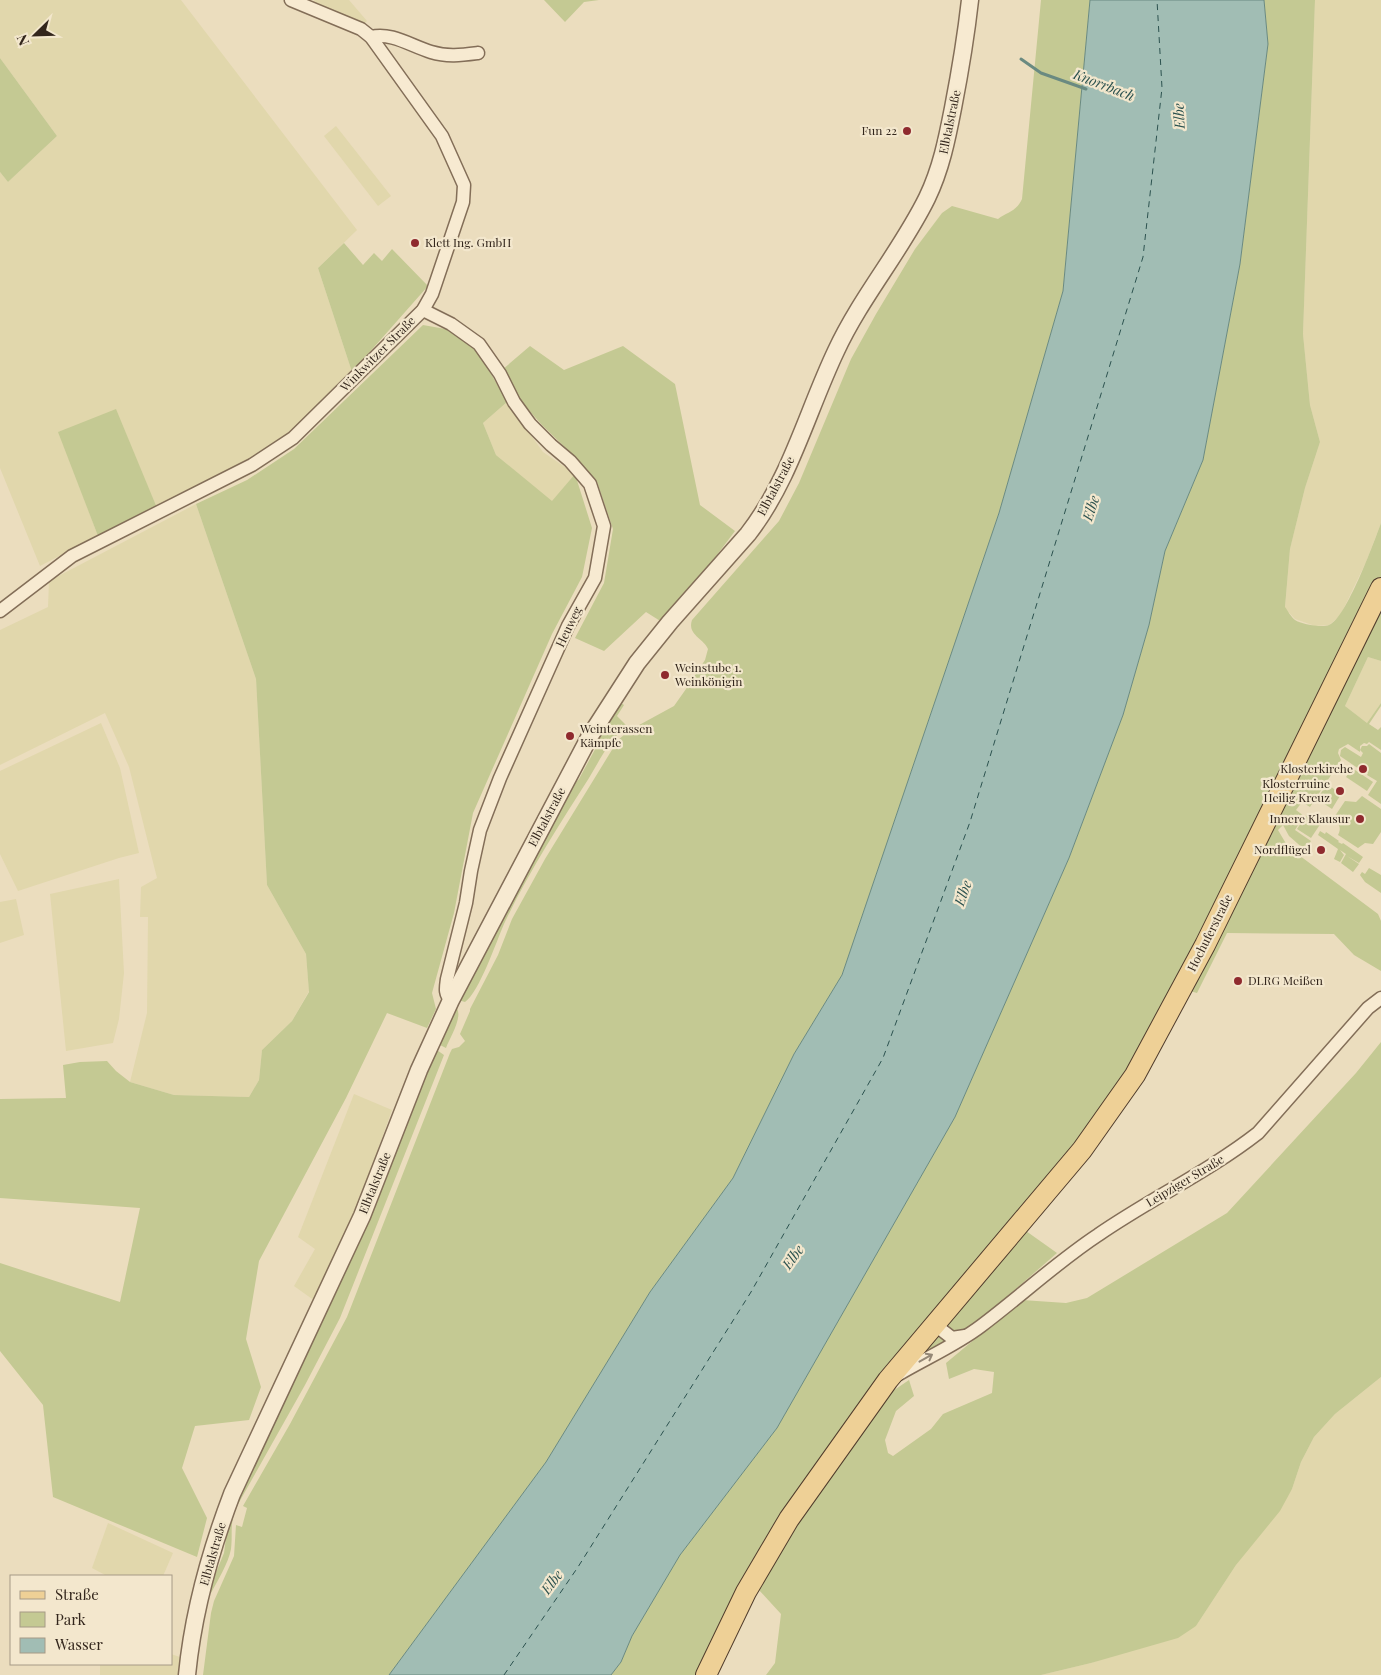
<svg xmlns="http://www.w3.org/2000/svg" width="1381" height="1675" viewBox="0 0 1381 1675" font-family="'Playfair Display',serif">
	<style>
		.farmland { fill: #e1d7ac }
		.green { fill: #c4c993 }
		.water { fill: #a1bdb4; stroke: #6a8a81 }
		.lines { fill: none; stroke-linecap: round; stroke-linejoin: round }
		.stream { stroke: #6a8a81; stroke-width: 3 }
		.ferry { stroke: #2c524f; stroke-width: 1; stroke-dasharray: 6 5; stroke-linecap: butt }
		.minor-casing { stroke: #836e58; stroke-width: 15 }
		.tertiary-casing { stroke: #836e58; stroke-width: 19 }
		.primary-casing { stroke: #503c2c; stroke-width: 22 }
		.minor { stroke: #f7ead1; stroke-width: 12 }
		.tertiary { stroke: #f7ead1; stroke-width: 16 }
		.primary { stroke: #eed096; stroke-width: 20 }
		.oneway { stroke: #958876 }
		.poi-dot { fill: #8f2a2e; stroke: #f3e7cd; stroke-width: 2 }
		.labels { text-anchor: middle; stroke-width: 4.5; stroke-linejoin: round; paint-order: stroke }
		.street-label { font-size: 12px; fill: #33261c; stroke: #f3e7cd }
		.poi-label { font-size: 12px; fill: #33261c; stroke: #f3e7cd; text-anchor: end }
		.water-label { font-size: 14px; font-style: italic; fill: #2c524f; stroke: #f3e7cd }
	</style>
	<rect width="100%" height="100%" fill="#ebddbe"/>
	<!-- farmland -->
	<g class="farmland">
		<polygon points="0,0 181,0 357,230 318,268 352,372 290,432 263,451 157,508 59,431 98,536 40,566 0,468 0,172 8,182 57,136 0,58"/>
		<polygon points="315,0 349,0 367,21 364,24 312,2"/>
		<polygon points="1315,0 1381,0 1381,523 1366,562 1340,616 1329,625 1315,626 1295,619 1285,608 1290,549 1305,488 1320,442 1310,405 1303,334"/>
		<polygon points="336,126 391,196 378,206 324,136"/>
		<polygon points="507,402 543,452 575,474 552,502 496,455 483,423"/>
		<polygon points="196,504 256,679 267,885 306,954 309,991 292,1021 262,1050 259,1080 249,1097 174,1095 130,1082 147,1013 148,917 140,917 141,887 157,878 129,767 105,713 0,765 0,630 48,607 49,581"/>
		<polygon points="1368,657 1381,661 1381,703 1367,723 1345,706"/>
		<polygon points="101,723 120,768 139,853 119,858 18,891 0,854 0,771"/>
		<polygon points="119,879 124,973 119,1019 113,1043 66,1051 50,894"/>
		<polygon points="16,899 24,935 0,943 0,902"/>
		<polygon points="354,1094 392,1110 364,1189 315,1301 294,1286 315,1249 298,1237"/>
		<polygon points="1381,1377 1381,1675 1041,1675 1091,1663 1196,1626 1236,1565 1292,1489 1301,1462 1314,1437 1335,1414"/>
		<polygon points="108,1523 173,1553 163,1576 107,1576 92,1568"/>
		<polygon points="171,1654 180,1657 179,1675 100,1675 100,1664 171,1664"/>
	</g>
	<!-- green -->
	<g class="green">
		<polygon points="544,0 599,0 584,2 565,22"/>
		<path d="M1041,0h49l-27,291 -64,222 -157,462 -48,79 -61,124 -83,114 -104,170 -157,213h-186l8,-62 3,-12 20,-45 2,-31 6,2 5,-19 -4,-2 47,-82 57,-107 103,-264 2,-4 7,-2 6,-6 -5,-7 10,-23v-2l28,-54 14,-36 33,-60 73,-119 12,-10 44,-24 12,-17 19,-29 3,-11c-5,-11 -21,-14 -16,-29l87,-99 20,-38 52,-124 25,-45 39,-65 27,-36 10,-7 46,13c9,-7 18,-7 24,-20z"/>
		<path d="M1264,0h51l-12,334 7,71 10,37 -15,46 -15,61 -5,58c3,4 6,10 10,13 6,4 27,8 34,5 17,-6 45,-83 52,-102v138l-13,-4 -23,49 22,17 14,-20v3l-12,18 9,6 3,-3v23l-12,-8 -2,2 -3,-1 -4,3v6l-12,-8 -9,5 -1,4 3,7 -31,47 -8,-5 -6,8 8,6 -9,14 16,11 -6,9 -16,-14 -6,-11 -5,5 10,17 90,67 3,7v50l-27,-16 -20,-21 -107,-1 -30,60 -7,-2 -53,100 -223,247 -213,337h-90l10,-13 11,-26 48,-81 97,-127 178,-311 114,-259 54,-143 26,-90 16,-74 38,-91 37,-196 28,-220z"/>
		<polygon points="0,58 57,136 8,182 0,172"/>
		<polygon points="344,243 363,265 374,253 382,261 392,249 428,286 352,372 318,268"/>
		<polygon points="423,325 451,330 477,349 507,402 483,423 496,455 552,501 575,474 592,528 582,577 552,634 473,813 454,913 432,993 436,1009 427,1028 387,1013 346,1098 259,1261 246,1339 261,1387 249,1420 195,1426 182,1468 207,1518 197,1557 53,1497 43,1405 0,1351 0,1263 120,1302 140,1208 0,1198 0,1099 66,1098 63,1065 80,1062 107,1061 116,1071 130,1082 174,1095 249,1097 259,1080 262,1050 292,1021 309,992 306,954 267,885 256,679 196,504 247,480 294,449"/>
		<polygon points="530,346 564,370 623,346 675,384 700,505 735,531 665,624 646,612 604,651 575,638 604,583 613,529 597,482 574,456 542,425 518,398 502,370"/>
		<polygon points="116,409 157,508 98,536 58,432"/>
		<path d="M617,700l7,5 -7,11 10,10c-17,12 -27,34 -38,52 -30,47 -61,95 -85,146 -7,16 -25,69 -39,78l-7,-2 110,-210 11,-11 20,-37 -5,-3z"/>
		<polygon points="1369,744 1381,753 1381,804 1368,795 1377,781 1367,775 1368,773 1365,773 1340,756 1341,750 1345,747 1361,757 1363,753 1360,750 1362,746 1367,746"/>
		<polygon points="1352,768 1373,782 1367,791 1346,777"/>
		<polygon points="1327,784 1341,794 1332,809 1317,799"/>
		<path d="M1362,796l19,13v23l-8,12 -8,-1 -7,5 -20,-13c4,-7 1,-12 -5,-16l12,-18 11,1z"/>
		<polygon points="1307,814 1321,823 1311,838 1297,829"/>
		<polygon points="1320,831 1325,834 1326,832 1339,841 1338,842 1342,844 1343,843 1363,857 1359,863 1347,856 1359,864 1353,872 1341,863 1346,854 1340,850 1344,855 1340,862 1334,859 1338,849 1318,835"/>
		<polygon points="1369,868 1381,875 1381,893 1365,882 1360,875 1362,872 1365,874"/>
		<path d="M454,1005c12,8 -4,32 -8,43l-10,-5z"/>
		<polygon points="1381,1042 1381,1377 1335,1414 1314,1437 1301,1462 1292,1489 1280,1511 1236,1565 1196,1626 1178,1638 1091,1663 1041,1675 766,1675 775,1663 781,1614 758,1589 816,1495 887,1395 909,1380 914,1396 896,1411 885,1440 888,1453 893,1456 931,1429 943,1414 992,1393 994,1372 974,1369 949,1379 946,1363 1022,1300 1066,1303 1087,1298 1227,1213 1356,1073"/>
		<path d="M434,1048l10,7 -104,263 -35,67 -68,121c-8,19 -4,25 -6,43 -3,15 -13,31 -20,44l-3,-1 16,-39 5,-38z"/>
		<polygon points="1026,1231 1057,1253 970,1329 899,1369"/>
	</g>
	<!-- water -->
	<polygon class="water" points="1090,0 1264,0 1268,44 1240,264 1203,460 1165,551 1149,625 1123,715 1069,858 955,1117 777,1428 680,1555 632,1636 621,1662 611,1675 389,1675 546,1462 650,1292 733,1178 794,1054 842,975 999,513 1063,291"/>
	<g class="lines">
		<!-- stream -->
		<polyline class="stream" points="1021,59 1041,73 1086,89"/>
		<!-- ferry -->
		<polyline class="ferry" points="504,1675 578,1567 751,1292 883,1058 970,822 1143,257 1162,88 1157,0"/>
		<!-- minor casing -->
		<g class="minor-casing">
			<g id="minor">
				<path d="M371,37c21,-5 40,9 60,15 16,5 31,3 47,1"/>
				<path d="M423,310l28,14 28,20 21,30 14,28 16,22 21,21 19,16 20,23 14,42 -9,52 -27,48 -68,152 -20,52 -9,41 -5,32 -19,76c-1,8 -3,15 4,21"/>
				<polyline points="0,611 72,556 252,465 293,438 423,310 432,294 463,202 464,185 442,136 371,37 361,29 291,0"/>
				<polyline points="934,1324 952,1338 965,1336"/>
				<path d="M899,1374c27,-16 57,-29 82,-48 40,-30 76,-64 117,-91 52,-36 110,-63 160,-102l110,-125 13,-10"/>
			</g>
		</g>
		<!-- tertiary casing -->
		<g class="tertiary-casing">
			<path id="tertiary" d="M187,1675c6,-62 23,-123 45,-181l130,-278 57,-146 32,-70 139,-264 47,-73 33,-41 78,-88c42,-54 59,-122 88,-183 25,-54 65,-100 91,-153 14,-29 20,-59 26,-90 7,-36 13,-72 17,-108"/>
		</g>
		<!-- primary casing -->
		<g class="primary-casing">
			<polyline id="primary" points="706,1675 746,1592 789,1519 888,1380 1082,1150 1135,1075 1205,945 1381,588"/>
		</g>
		<!-- minor -->
		<use href="#minor" class="minor"/>
		<!-- tertiary -->
		<use href="#tertiary" class="tertiary"/>
		<!-- primary -->
		<use href="#primary" class="primary"/>
	</g>
	<!-- one-way arrows -->
	<defs><path id="oneway-shaft" d="M-6 0H5M1.5-3L5.5 0L1.5 3" fill="none" stroke-width="1.6" stroke-linecap="round" stroke-linejoin="round" transform="scale(1.25)"/></defs>
	<use class="oneway" href="#oneway-shaft" transform="translate(926 1358) rotate(-29)"/>
	<!-- markers -->
	<g class="poi-dot">
		<circle cx="907" cy="131" r="5"/>
		<circle cx="415" cy="243" r="5"/>
		<circle cx="665" cy="675" r="5"/>
		<circle cx="570" cy="736" r="5"/>
		<circle cx="1363" cy="769" r="5"/>
		<circle cx="1340" cy="791" r="5"/>
		<circle cx="1360" cy="819" r="5"/>
		<circle cx="1321" cy="850" r="5"/>
		<circle cx="1238" cy="981" r="5"/>
	</g>
	<g class="labels">
		<!-- street labels -->
		<g class="street-label">
			<text transform="translate(950 122) rotate(-78)" y="4">Elbtalstraße</text>
			<text transform="translate(378 354) rotate(-45)" y="4">Winkwitzer Straße</text>
			<text transform="translate(776 486) rotate(-62)" y="4">Elbtalstraße</text>
			<text transform="translate(569 627) rotate(-64)" y="4">Heuweg</text>
			<text transform="translate(547 817) rotate(-62)" y="4">Elbtalstraße</text>
			<text transform="translate(1210 933) rotate(-63)" y="4">Hochuferstraße</text>
			<text transform="translate(1185 1181) rotate(-31)" y="4">Leipziger Straße</text>
			<text transform="translate(375 1183) rotate(-68)" y="4">Elbtalstraße</text>
			<text transform="translate(213 1554) rotate(-74)" y="4">Elbtalstraße</text>
		</g>
		<!-- poi labels -->
		<g class="poi-label">
			<text x="897" y="135">Fun 22</text>
			<text x="425" y="247" text-anchor="start">Klett Ing. GmbH</text>
			<text x="675" y="672" text-anchor="start">Weinstube 1.<tspan x="675" dy="14">Weinkönigin</tspan></text>
			<text x="580" y="733" text-anchor="start">Weinterassen<tspan x="580" dy="14">Kämpfe</tspan></text>
			<text x="1353" y="773">Klosterkirche</text>
			<text x="1330" y="788">Klosterruine<tspan x="1330" dy="14">Heilig Kreuz</tspan></text>
			<text x="1350" y="823">Innere Klausur</text>
			<text x="1311" y="854">Nordflügel</text>
			<text x="1248" y="985" text-anchor="start">DLRG Meißen</text>
		</g>
		<!-- water labels -->
		<g class="water-label">
			<text transform="translate(1104 85) rotate(21)" y="5">Knorrbach</text>
			<text transform="translate(1179 116) rotate(-93)" y="5">Elbe</text>
			<text transform="translate(1091 508) rotate(-72)" y="5">Elbe</text>
			<text transform="translate(963 893) rotate(-71)" y="5">Elbe</text>
			<text transform="translate(793 1257) rotate(-54)" y="5">Elbe</text>
			<text transform="translate(552 1582) rotate(-53)" y="5">Elbe</text>
		</g>
	</g>
	<!-- legend -->
	<rect x="10" y="1575" width="162" height="90" fill="#f3e7cd" stroke="#a69a86"/>
	<rect x="20" y="1591" width="25" height="8" fill="#eed096" stroke="#a69a86"/>
	<text x="55" y="1600" font-size="15" fill="#33261c">Straße</text>
	<rect x="20" y="1612" width="25" height="15" fill="#c4c993" stroke="#a69a86"/>
	<text x="55" y="1625" font-size="15" fill="#33261c">Park</text>
	<rect x="20" y="1638" width="25" height="15" fill="#a1bdb4" stroke="#a69a86"/>
	<text x="55" y="1650" font-size="15" fill="#33261c">Wasser</text>
	<!-- north arrow -->
	<g transform="translate(35 35) rotate(247)" stroke="#f3e7cd" stroke-width="4" paint-order="stroke">
	<path d="M0-4L9 19L0 12L-9 19Z" fill="#33261c"/>
	<text y="-8" font-size="14" font-weight="bold" text-anchor="middle" fill="#33261c">N</text>
	</g>
</svg>
